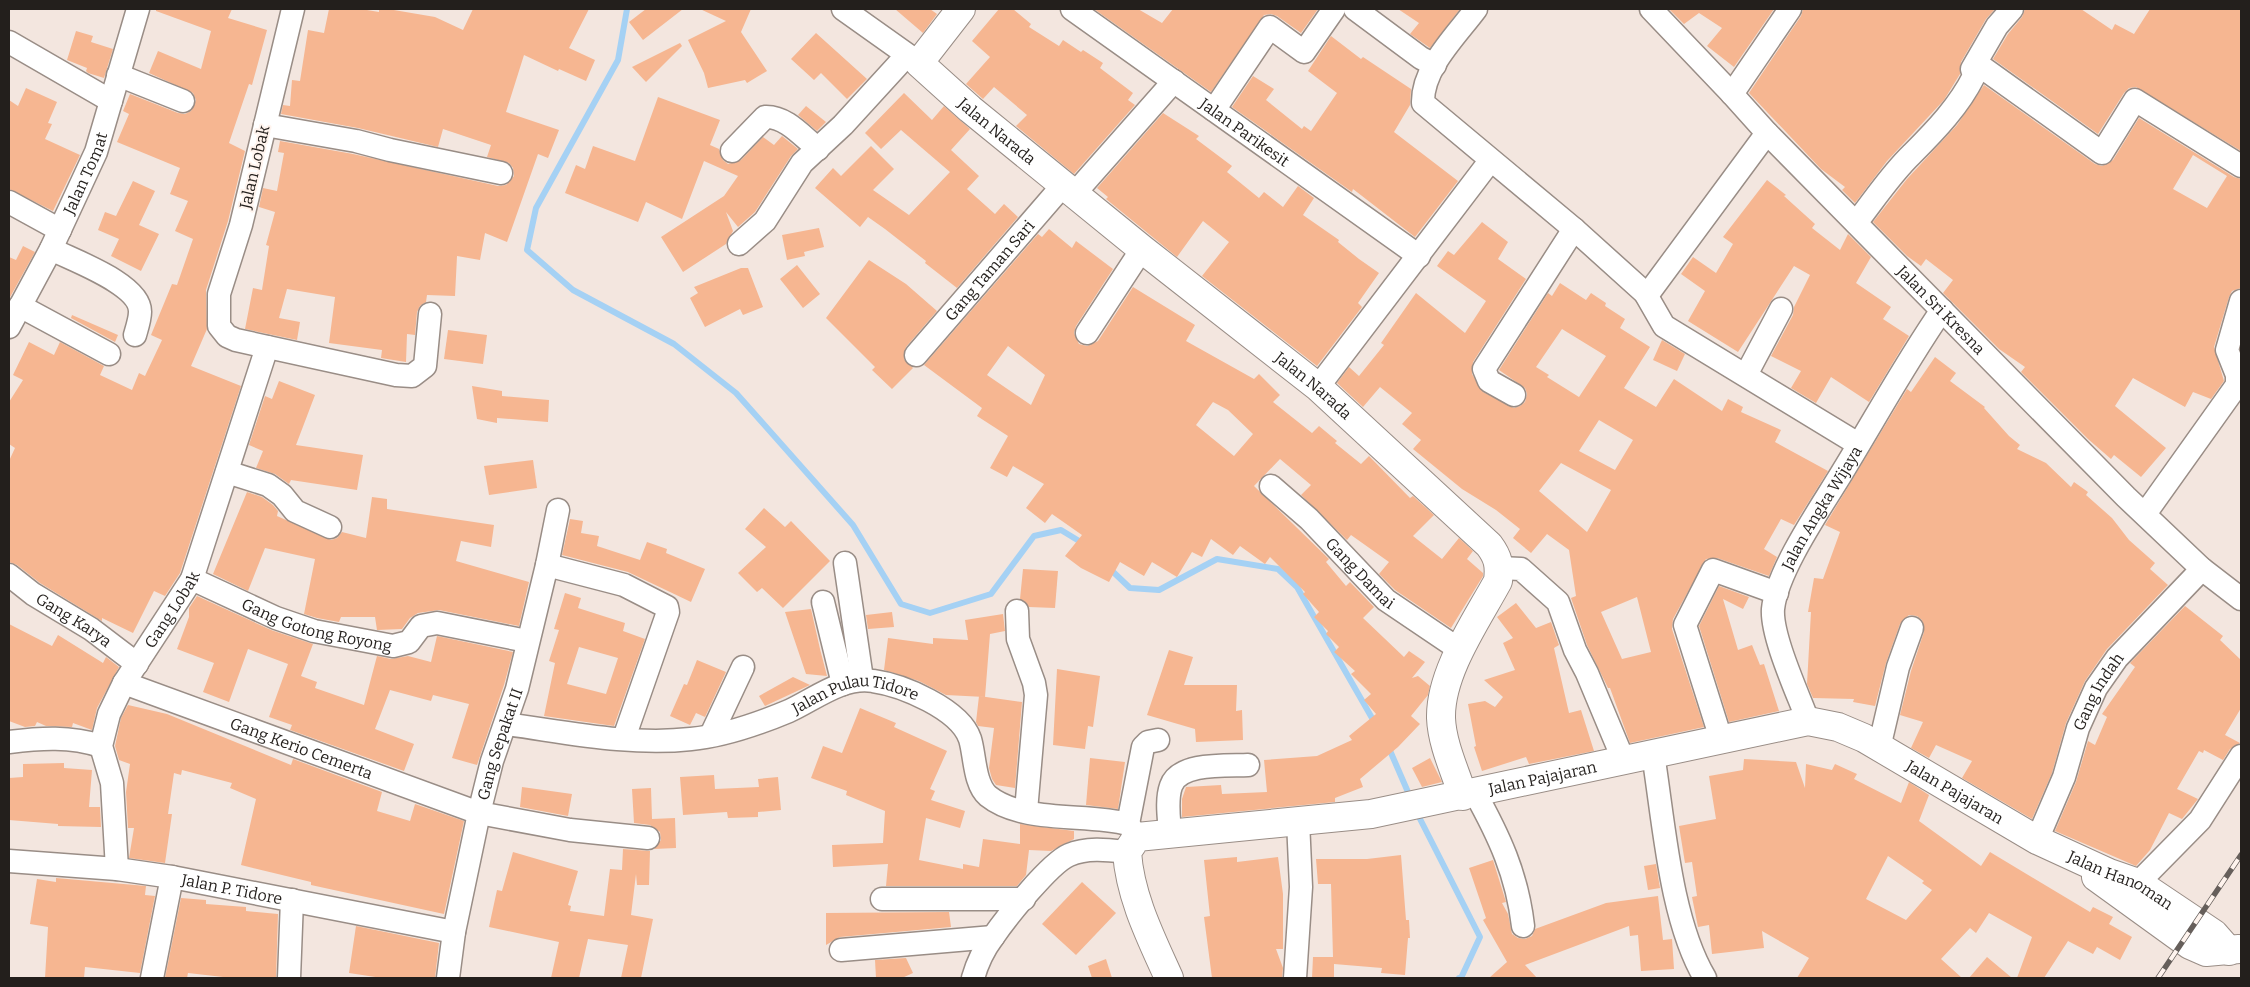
<svg xmlns="http://www.w3.org/2000/svg" width="2250" height="987" viewBox="0 0 2250 987" font-family="Bitter,serif">
	<style>
		.lines { fill: none; stroke-linecap: round; stroke-linejoin: round }
		.stream { stroke: #a5d1f4; stroke-width: 6 }
		.building { fill: #f6b691; fill-rule: evenodd }
		.minor-casing { stroke: #998d86; stroke-width: 25 }
		.major-casing { stroke: #998d86; stroke-width: 30 }
		.minor { stroke: #fff; stroke-width: 22 }
		.major { stroke: #fff; stroke-width: 28 }
		.rail-casing { stroke: #665f5b; stroke-width: 5.5 }
		.rail { stroke: #fff4ee; stroke-width: 4; stroke-dasharray: 11; stroke-linecap: butt }
		.labels { text-anchor: middle; stroke-width: 4; stroke-linejoin: round; paint-order: stroke }
		.street-label { font-size: 16px; fill: #231f1c; stroke: #fff4ee }
	</style>
	<rect width="100%" height="100%" fill="#f3e6df"/>
	<g class="lines">
		<!-- stream -->
		<g class="stream">
			<polyline points="627,9 618,60 536,208 527,250 573,290 674,344 736,393 853,525 901,604 930,613 991,594 1034,536 1061,530 1084,544"/>
			<polyline points="1109,568 1130,588 1159,590 1217,559 1278,569 1297,587 1376,725"/>
			<polyline points="1388,746 1411,799"/>
			<polyline points="1416,811 1480,937 1461,978 1459,978"/>
		</g>
	</g>
	<!-- building -->
	<g class="building">
		<polygon points="156,9 232,9 228,18 267,30 252,85 249,84 229,143 245,151 228,221 206,290 207,329 191,366 241,386 180,573 165,596 154,591 133,633 102,618 102,621 40,583 17,565 9,562 9,461 15,448 9,444 9,402 23,380 13,375 29,342 54,355 60,342 104,366 100,375 132,390 139,373 145,376 162,340 151,335 172,284 177,285 193,239 175,231 188,201 170,194 180,168 117,142 129,114 123,111 130,94 178,113 185,114 191,111 196,100 193,93 149,73 158,51 201,69 211,31 156,11"/>
		<polygon points="329,9 361,9 379,12 379,9 388,9 435,17 463,30 473,9 589,9 569,48 595,60 586,81 559,69 558,71 524,55 506,112 559,130 548,158 538,154 507,242 485,233 480,260 457,256 455,296 427,295 426,302 420,306 417,312 415,335 407,334 406,362 381,358 382,350 329,343 335,297 287,289 279,318 300,322 297,340 245,329 253,288 262,290 269,246 266,245 275,212 259,207 263,188 277,191 284,153 278,152 280,141 353,154 498,186 506,185 514,176 513,168 509,163 487,157 491,145 443,129 438,147 358,128 281,114 283,105 290,106 292,80 300,81 308,30 324,33"/>
		<polygon points="646,9 683,9 643,40 629,22"/>
		<polygon points="700,9 751,9 741,32 767,71 747,83 745,80 708,88 704,73 688,40 726,21"/>
		<polygon points="895,9 930,9 937,14 923,33"/>
		<polygon points="999,9 1013,9 1031,24 1029,27 1059,46 1063,40 1081,52 1083,50 1103,63 1100,68 1133,93 1128,100 1135,105 1074,174 1016,126 1027,115 994,87 983,99 966,84 990,57 972,41"/>
		<polygon points="1094,9 1138,9 1162,23 1173,9 1318,9 1301,33 1277,16 1271,14 1264,15 1211,92"/>
		<polygon points="1398,9 1460,9 1430,48 1410,34 1419,23"/>
		<polygon points="1669,9 1774,9 1734,67 1707,46 1722,28 1699,13 1684,24"/>
		<polygon points="1803,9 1995,9 1986,19 1961,62 1960,74 1944,100 1887,161 1855,203 1842,190 1845,187 1821,169 1749,93 1801,16"/>
		<polygon points="2025,9 2081,9 2112,30 2115,24 2134,34 2150,9 2241,9 2241,151 2136,87 2129,88 2124,93 2098,134 1993,59 2008,34 2022,17"/>
		<polygon points="76,31 93,36 91,42 113,49 104,78 88,73 86,71 87,68 67,60"/>
		<polygon points="816,33 867,79 847,99 821,73 814,80 791,59"/>
		<polygon points="1331,36 1361,59 1363,57 1411,89 1410,105 1394,132 1458,181 1415,237 1353,189 1352,192 1232,107 1253,76 1274,89 1266,100 1302,129 1304,126 1311,131 1337,93 1308,71"/>
		<polygon points="680,43 682,46 646,82 632,67"/>
		<path d="M1984,85l111,79 7,2 11,-6 26,-42 95,59 7,2v109l-9,3 -3,6 -15,50 10,34 -13,18 -18,-7 -8,15 -52,-29 -18,28 51,42 -25,29 -27,-22 -3,4 -23,-20 -67,-67 4,-5 -26,-18 -56,-56 10,-13 -27,-21 -5,7 -14,-10 -34,-34 34,-43 50,-54zM2193,155l34,21 -20,32 -34,-19z"/>
		<polygon points="26,88 57,102 48,123 52,124 45,139 80,155 53,211 9,189 9,100 18,106"/>
		<polygon points="904,93 932,120 944,106 970,129 951,150 979,176 967,189 995,214 1004,204 1018,217 957,288 925,263 926,261 885,229 868,217 860,227 815,188 833,168 841,176 871,146 894,169 873,190 909,215 950,172 901,130 881,149 865,133"/>
		<polygon points="658,97 720,120 710,145 719,149 723,160 728,164 741,160 763,137 774,145 782,136 798,149 791,156 755,212 738,227 726,212 733,231 726,244 683,272 661,237 724,196 738,176 704,161 682,219 646,202 638,222 565,193 576,165 585,169 593,146 635,161"/>
		<polygon points="806,106 826,122 817,131 798,115"/>
		<polygon points="1163,113 1199,136 1196,139 1232,166 1227,172 1259,198 1264,192 1283,207 1298,186 1314,198 1303,215 1339,240 1338,242 1359,259 1379,273 1358,303 1362,307 1317,366 1202,276 1229,242 1203,221 1177,257 1106,199 1108,197 1097,188"/>
		<polygon points="1767,180 1786,195 1784,196 1815,224 1812,228 1840,250 1848,234 1871,257 1856,283 1891,307 1883,319 1909,336 1869,402 1831,377 1816,403 1791,388 1801,371 1771,356 1793,315 1794,307 1810,275 1794,266 1738,352 1688,321 1705,291 1681,274 1693,257 1716,273 1733,244 1723,237"/>
		<polygon points="133,181 155,191 139,225 159,234 141,271 111,256 119,239 98,230 105,212 116,216"/>
		<path d="M1482,222l26,20 -10,17 28,20 -53,83 -1,12 11,18 31,16 6,-2 5,-4 2,-8 -2,-6 -26,-18 49,-77 4,3 8,-13 26,17 5,-7 15,10 -1,3 20,13 -5,9 30,19 -26,41 32,19 18,-28 48,32 6,-12 15,8 -2,5 40,18 -6,12 53,29 -34,54 -13,-6 -17,30 13,8 -8,19 -52,-18 -11,1 -33,60 -1,10 32,98 -74,16 -20,-55h-2l-21,-43 -16,-47 5,-2 -7,-46 -22,-16 -16,19 -18,-15 7,-9 -24,-19 -34,-21 -49,-40 8,-9 -19,-16 10,-11 -32,-26 -17,20 -26,-24 12,-16 10,9 25,-31 -3,-2 35,-50 49,40 21,-32 -49,-35 11,-15 6,4zM1562,329l44,27 -27,41 -32,-20 2,-2 -13,-8zM1599,420l34,20 -18,30 -36,-19zM1561,463l50,27 -24,42 -48,-41zM1637,597l14,55 -29,7 -21,-47z"/>
		<polygon points="819,228 824,247 804,252 805,256 787,260 782,235"/>
		<path d="M1049,229l23,19 4,-7 37,28 -37,57 -2,7 5,11 8,2 11,-5 35,-54 62,38 -9,16 68,38 5,-5 21,21 -7,7 39,31 7,-7 18,15 -2,2 26,21 8,-8 41,42 3,-2 21,19 -21,21 29,23 17,-21 14,13 -6,8 16,14v3l-32,52 -56,-38 -16,-16 10,-12 -38,-27 -4,5 -46,-45 10,-10 -31,-26 -26,27 75,73 -3,3 20,24 4,-4 24,25 -11,11 41,39 5,-6 16,11 -13,16 6,-2 12,10 -2,9 -17,21 9,8 -22,23 -38,32 3,8 -28,11v4l-153,15v-18l4,-12 35,-2 1,9 45,-2 -3,-32 53,-4 35,-16 -3,-4 27,-22 -12,-14 7,-6 -20,-20 4,-3 -21,-19 5,-5 -13,-13 2,-3 -14,-14 5,-5 -16,-18 2,-2 -35,-35 -5,7 -25,-18 -7,9 -22,-16 -9,18 -10,-5 -15,25 -25,-15 -8,14 -24,-14 -11,20 -28,-14 -16,-12 17,-21 -30,-21 -7,9 -19,-15 18,-24 -31,-18 -6,11 -17,-9 18,-32 -31,-20 5,-8 -58,-43 114,-131 4,3zM1008,346l37,29 -14,30 -44,-30zM1213,402l15,8 25,24 -19,22 -38,-31z"/>
		<polygon points="23,246 35,252 9,299 9,257 16,260"/>
		<polygon points="869,260 906,284 937,311 906,347 904,359 913,368 892,389 872,370 875,367 826,318"/>
		<polygon points="797,265 820,294 803,308 780,279"/>
		<polygon points="741,268 748,268 763,307 743,315 740,309 705,327 690,298 698,293 694,287"/>
		<polygon points="72,315 118,335 115,342 71,318"/>
		<polygon points="448,330 487,335 483,364 444,359"/>
		<polygon points="1662,340 1685,354 1677,371 1653,360"/>
		<polygon points="1935,357 1956,373 1950,381 1985,407 1984,408 2009,436 2020,445 2017,449 2046,463 2071,487 2074,482 2088,492 2086,495 2112,518 2129,540 2155,563 2150,569 2168,585 2107,649 2085,681 2066,723 2052,773 2032,819 1962,778 1972,761 1936,745 1929,758 1911,748 1923,722 1900,715 1911,671 1924,632 1922,620 1917,616 1909,615 1900,624 1886,663 1875,706 1853,702 1854,699 1813,698 1807,684 1811,612 1808,612 1814,578 1823,579 1840,532 1825,525 1907,389 1911,392"/>
		<polygon points="279,381 315,395 296,445 363,455 357,490 291,480 289,484 275,474 256,468 263,451 249,445 265,396 272,399"/>
		<polygon points="472,386 502,391 502,396 549,400 548,422 497,418 497,423 477,419"/>
		<polygon points="533,460 537,488 489,495 484,466"/>
		<polygon points="247,492 262,497 273,505 278,511 277,516 331,540 337,538 342,532 366,538 372,497 387,499 387,509 494,525 491,547 461,541 456,561 529,582 519,626 439,610 418,613 410,618 402,629 377,630 375,617 341,617 339,622 317,618 304,614 315,559 265,548 248,591 213,574"/>
		<polygon points="764,508 785,527 791,521 830,561 783,608 762,588 757,592 738,573 766,547 745,529"/>
		<polygon points="570,519 583,521 581,533 599,536 597,546 640,560 647,542 667,549 666,553 705,569 691,602 628,572 562,555"/>
		<polygon points="1023,569 1058,571 1055,608 1029,607 1020,599"/>
		<polygon points="1719,586 1749,597 1743,609 1723,599 1738,650 1752,645 1760,665 1764,664 1779,711 1729,722 1699,626"/>
		<path d="M565,593l16,5 -3,10 47,15 -2,8 22,8 -31,87 -70,-10 11,-53 -6,-2 10,-31 -5,-1zM579,647l39,11 -12,36 -39,-10z"/>
		<polygon points="197,596 271,630 313,644 301,676 317,682 315,688 364,705 377,656 391,659 408,656 431,662 437,636 513,652 504,685 477,765 452,758 469,704 433,695 431,701 390,690 375,729 414,744 404,771 290,730 292,725 269,717 288,664 248,649 229,702 203,692 214,663 177,649 189,617 189,608"/>
		<polygon points="1516,603 1536,628 1551,622 1559,645 1554,648 1569,713 1581,710 1594,751 1529,764 1526,757 1482,771 1474,747 1476,746 1468,704 1485,701 1495,707 1503,697 1484,680 1515,670 1503,643 1513,638 1497,617"/>
		<polygon points="2185,606 2223,636 2220,640 2241,660 2241,708 2225,735 2240,743 2230,749 2223,760 2204,750 2203,753 2199,751 2177,789 2198,799 2182,819 2169,813 2150,850 2136,866 2055,831 2076,782 2088,741 2095,745 2107,717 2102,714 2135,667 2130,663"/>
		<polygon points="811,609 820,649 827,676 806,674 785,612"/>
		<polygon points="892,612 894,627 868,629 866,615"/>
		<polygon points="1003,614 1005,631 990,634 985,697 946,695 919,681 884,670 888,638 933,644 933,638 968,640 965,620"/>
		<polygon points="9,624 52,646 58,635 103,663 106,657 119,667 97,708 92,730 73,723 72,727 46,726 37,722 35,726 25,727 9,721"/>
		<polygon points="1169,650 1193,657 1184,685 1237,685 1236,711 1242,710 1243,740 1196,742 1195,729 1147,715"/>
		<polygon points="697,660 726,672 705,717 696,713 690,725 670,716 684,684 687,685"/>
		<polygon points="1057,669 1100,676 1093,727 1088,726 1085,749 1053,745"/>
		<polygon points="793,677 810,685 765,706 759,696"/>
		<polygon points="979,696 1022,702 1015,788 996,785 992,779 989,768 994,728 978,726 976,722"/>
		<polygon points="128,705 167,714 291,765 293,759 382,792 377,811 410,821 415,804 464,821 444,914 311,885 311,882 241,865 256,799 230,788 232,783 182,770 181,775 174,773 168,814 172,814 165,863 129,858 134,828 128,828 126,792 130,764 119,760 115,746 121,718"/>
		<polygon points="860,708 896,723 894,727 947,751 930,789 935,791 931,800 965,811 960,828 926,818 919,860 963,869 963,864 979,867 983,839 1020,844 1020,824 1074,831 1074,839 1051,851 1029,850 1026,875 1017,886 886,886 888,864 833,867 832,845 883,843 885,811 846,795 847,791 811,778 823,746 842,753"/>
		<polygon points="1090,758 1125,762 1118,809 1086,805"/>
		<polygon points="1430,758 1442,782 1422,787 1412,768"/>
		<path d="M1744,759l52,3 9,26 1,-24 26,6 3,-6 22,10 -3,5 47,24 8,-21 20,13 -10,26 62,45 9,-14 100,60 3,-5 20,10 -4,7 23,13 -12,23 -23,-13 -4,7 -25,-13 -24,37h-27l15,-41 -43,-24 -13,20 -6,-5 -29,31 21,19h-165l12,-20 -47,-27 2,17 -52,6 -3,-29 -11,2 -6,-30 5,-1 -5,-34 -7,1 -6,-37 37,-7 -7,-43 34,-6zM1888,856l36,25 -2,2 10,7 -26,30 -40,-21z"/>
		<polygon points="64,763 64,768 92,770 89,807 100,807 101,827 58,826 58,824 9,820 9,778 23,777 23,764"/>
		<polygon points="714,775 715,789 759,787 758,779 778,777 781,810 758,812 758,817 728,818 727,812 683,815 680,777"/>
		<polygon points="522,787 572,794 568,816 520,807"/>
		<polygon points="651,788 652,819 675,818 676,848 654,849 661,840 660,832 650,825 634,823 632,789"/>
		<polygon points="623,849 650,851 649,885 637,885 636,874 631,915 653,919 641,978 621,978 628,945 588,939 579,978 551,978 559,942 489,927 497,890 502,891 513,852 578,871 568,905 571,906 570,911 604,916 610,869 622,870"/>
		<polygon points="1401,855 1406,920 1409,920 1410,938 1408,938 1405,975 1381,973 1382,968 1334,964 1334,978 1312,978 1313,957 1333,957 1331,884 1318,884 1316,859 1367,859"/>
		<polygon points="1237,857 1237,862 1278,857 1283,894 1283,949 1276,949 1283,968 1282,978 1212,978 1204,917 1210,916 1204,860"/>
		<polygon points="1493,860 1506,902 1502,903 1508,914 1512,934 1518,938 1525,939 1532,936 1535,929 1606,903 1658,896 1663,940 1672,939 1674,969 1641,971 1638,935 1630,936 1629,926 1525,965 1537,978 1489,978 1507,962 1483,920 1486,918 1469,868"/>
		<polygon points="1656,864 1660,888 1648,890 1644,866"/>
		<polygon points="56,878 146,886 145,895 155,896 140,973 85,967 84,978 45,978 48,927 30,924 37,879 56,882"/>
		<polygon points="1082,882 1116,913 1076,955 1042,924"/>
		<polygon points="181,898 206,900 206,904 246,907 246,911 278,914 276,978 232,978 188,973 187,978 165,978"/>
		<polygon points="949,912 951,927 840,937 826,945 826,913"/>
		<polygon points="356,926 439,943 435,978 382,978 349,973"/>
		<polygon points="1987,957 2012,978 1969,978"/>
		<polygon points="906,958 913,973 902,978 876,978 875,960"/>
		<polygon points="1106,959 1112,978 1092,978 1088,966"/>
	</g>
	<g class="lines">
		<!-- minor casing -->
		<g class="minor-casing">
			<g id="minor">
				<polyline points="293,9 241,225 219,294 219,326 227,336 236,340 396,375 412,376 425,366 430,314"/>
				<polyline points="843,9 919,63"/>
				<path id="s1" d="M1072,9l347,247"/>
				<polyline points="1355,9 1421,58 1435,65"/>
				<path d="M1476,9c-20,27 -54,59 -53,94l151,126 71,64 19,33 194,118"/>
				<path id="s2" d="M1651,9l81,85 35,39 359,364 76,72 39,30"/>
				<polyline points="9,42 111,101"/>
				<polyline points="1976,63 2102,153 2135,100 2241,166"/>
				<polyline points="118,75 183,101"/>
				<polyline points="1732,94 1790,9"/>
				<polyline points="1214,110 1270,27 1304,52 1334,9"/>
				<polyline points="265,125 356,141 390,150 501,173"/>
				<path d="M732,151l33,-34c21,-1 37,19 53,32"/>
				<polyline points="1075,193 1174,81"/>
				<polyline points="9,202 60,230"/>
				<path d="M1856,223c18,-23 35,-49 56,-69 24,-24 47,-48 62,-78l-2,-7 25,-43 15,-17"/>
				<polyline points="739,244 765,221 802,163 843,125 907,55"/>
				<path d="M51,249c21,11 90,35 89,63 0,7 -3,16 -5,23"/>
				<polyline points="1645,293 1651,290 1767,133"/>
				<polyline points="20,306 109,354"/>
				<path id="s3" d="M9,327l42,-78 45,-97 42,-143"/>
				<polyline points="1087,333 1142,249"/>
				<path id="s4" d="M916,355l148,-171"/>
				<polyline points="1746,375 1781,309"/>
				<polyline points="1318,387 1490,161"/>
				<polyline points="1514,395 1489,381 1484,369 1574,229"/>
				<polyline points="227,472 268,485 282,495 295,511 330,527"/>
				<path id="s5" d="M1271,486l38,33 77,81 74,50"/>
				<polyline points="2145,514 2237,385 2237,375 2227,350 2241,301"/>
				<polyline points="845,563 862,679"/>
				<polyline points="547,565 624,585 667,607 668,612 624,738"/>
				<polyline points="1500,568 1521,569 1558,602 1575,650 1587,673 1623,759"/>
				<path id="s6" d="M9,575l24,19 58,35 46,35"/>
				<path id="s7" d="M192,579l84,39 38,13 79,15 16,-4 12,-16 16,-3 90,18"/>
				<polyline points="823,602 843,684"/>
				<polyline points="1017,611 1018,639 1034,683 1036,695 1026,811"/>
				<path id="s8" d="M124,683l355,130 91,17 78,8"/>
				<path id="s9" d="M1808,721c-10,-27 -37,-85 -35,-112 4,-39 49,-103 70,-138 33,-54 63,-109 99,-161"/>
				<path id="s10" d="M506,724c60,8 124,22 185,15 33,-3 67,-15 98,-28 26,-12 54,-35 84,-30 29,4 87,28 97,58 5,16 4,45 18,57 35,28 99,17 140,28l9,13"/>
				<polyline points="711,735 743,667"/>
				<polyline points="1721,739 1685,625 1713,570 1777,593"/>
				<path d="M9,742c32,-4 61,-6 92,4"/>
				<polyline points="1879,748 1898,667 1912,628"/>
				<path d="M1653,754c11,68 17,165 52,224"/>
				<path d="M1474,791c25,45 43,83 49,135"/>
				<polyline points="1128,824 1143,747 1148,742 1158,740"/>
				<path d="M1170,832c-1,-14 -4,-32 1,-46 8,-24 56,-20 77,-21"/>
				<path id="s11" d="M2037,840l27,-63 14,-49 18,-40 21,-30 85,-89"/>
				<path id="s12" d="M9,861l108,8 55,8 282,55"/>
				<path id="s13" d="M117,869l-5,-86 -11,-37 8,-32 15,-31 68,-104 75,-232"/>
				<polyline points="2128,897 2138,883 2200,820 2241,756"/>
				<polyline points="882,899 1024,899"/>
				<polyline points="841,950 993,937"/>
				<polyline points="152,978 172,877"/>
				<polyline points="289,978 292,900"/>
				<path id="s14" d="M448,978l6,-46 25,-119 13,-52 25,-72 30,-124 11,-55"/>
				<path d="M973,978c4,-14 11,-29 20,-41 13,-19 57,-74 76,-82 18,-8 40,-5 58,-3"/>
				<polyline points="1295,978 1301,887 1298,821"/>
			</g>
		</g>
		<!-- major casing -->
		<g class="major-casing">
			<g id="major">
				<path id="s15" d="M961,9l-42,54 51,46 172,140 176,138 171,158c9,12 11,20 9,36 -21,39 -58,91 -57,137 1,26 14,53 22,78"/>
				<polyline points="2096,877 2190,945 2206,952 2239,949"/>
				<path id="s16" d="M1169,978c-18,-40 -39,-81 -42,-126l10,-15 234,-23 437,-93 30,6 26,11 173,102 72,33 29,10 76,51 15,17"/>
			</g>
		</g>
		<!-- minor -->
		<use href="#minor" class="minor"/>
		<!-- major -->
		<use href="#major" class="major"/>
		<!-- rail casing -->
		<g class="rail-casing">
			<polyline id="rail" points="2158,978 2241,855"/>
		</g>
		<!-- rail -->
		<use href="#rail" class="rail"/>
	</g>
	<g class="labels">
		<!-- street labels -->
		<g class="street-label">
			<text dy="6" stroke="none"><textPath href="#s15" startOffset="172">Jalan Narada</textPath></text>
			<text dy="6" stroke="none"><textPath href="#s1" startOffset="212">Jalan Parikesit</textPath></text>
			<text transform="translate(254 167) rotate(-77)" y="6">Jalan Lobak</text>
			<text dy="6" stroke="none"><textPath href="#s3" startOffset="172">Jalan Tomat</textPath></text>
			<text dy="6" stroke="none"><textPath href="#s4" startOffset="112">Gang Taman Sari</textPath></text>
			<text dy="6" stroke="none"><textPath href="#s2" startOffset="418">Jalan Sri Kresna</textPath></text>
			<text dy="6" stroke="none"><textPath href="#s15" startOffset="578">Jalan Narada</textPath></text>
			<text dy="6" stroke="none"><textPath href="#s9" startOffset="231">Jalan Angka Wijaya</textPath></text>
			<text dy="6" stroke="none"><textPath href="#s5" startOffset="125">Gang Damai</textPath></text>
			<text dy="6" stroke="none"><textPath href="#s13" startOffset="280">Gang Lobak</textPath></text>
			<text dy="6" stroke="none"><textPath href="#s6" startOffset="79">Gang Karya</textPath></text>
			<text dy="6" stroke="none"><textPath href="#s7" startOffset="134">Gang Gotong Royong</textPath></text>
			<text dy="6" stroke="none"><textPath href="#s11" startOffset="161">Gang Indah</textPath></text>
			<text dy="6" stroke="none"><textPath href="#s10" startOffset="360">Jalan Pulau Tidore</textPath></text>
			<text dy="6" stroke="none"><textPath href="#s14" startOffset="240">Gang Sepakat II</textPath></text>
			<text dy="6" stroke="none"><textPath href="#s8" startOffset="189">Gang Kerio Cemerta</textPath></text>
			<text dy="6" stroke="none"><textPath href="#s16" startOffset="562">Jalan Pajajaran</textPath></text>
			<text dy="6" stroke="none"><textPath href="#s16" startOffset="998">Jalan Pajajaran</textPath></text>
			<text dy="6" stroke="none"><textPath href="#s16" startOffset="1186">Jalan Hanoman</textPath></text>
			<text dy="6" stroke="none"><textPath href="#s12" startOffset="225">Jalan P. Tidore</textPath></text>
		</g>
	</g>
	<!-- border -->
	<rect width="2250" height="987" fill="none" stroke="#231f1c" stroke-width="20"/>
</svg>
